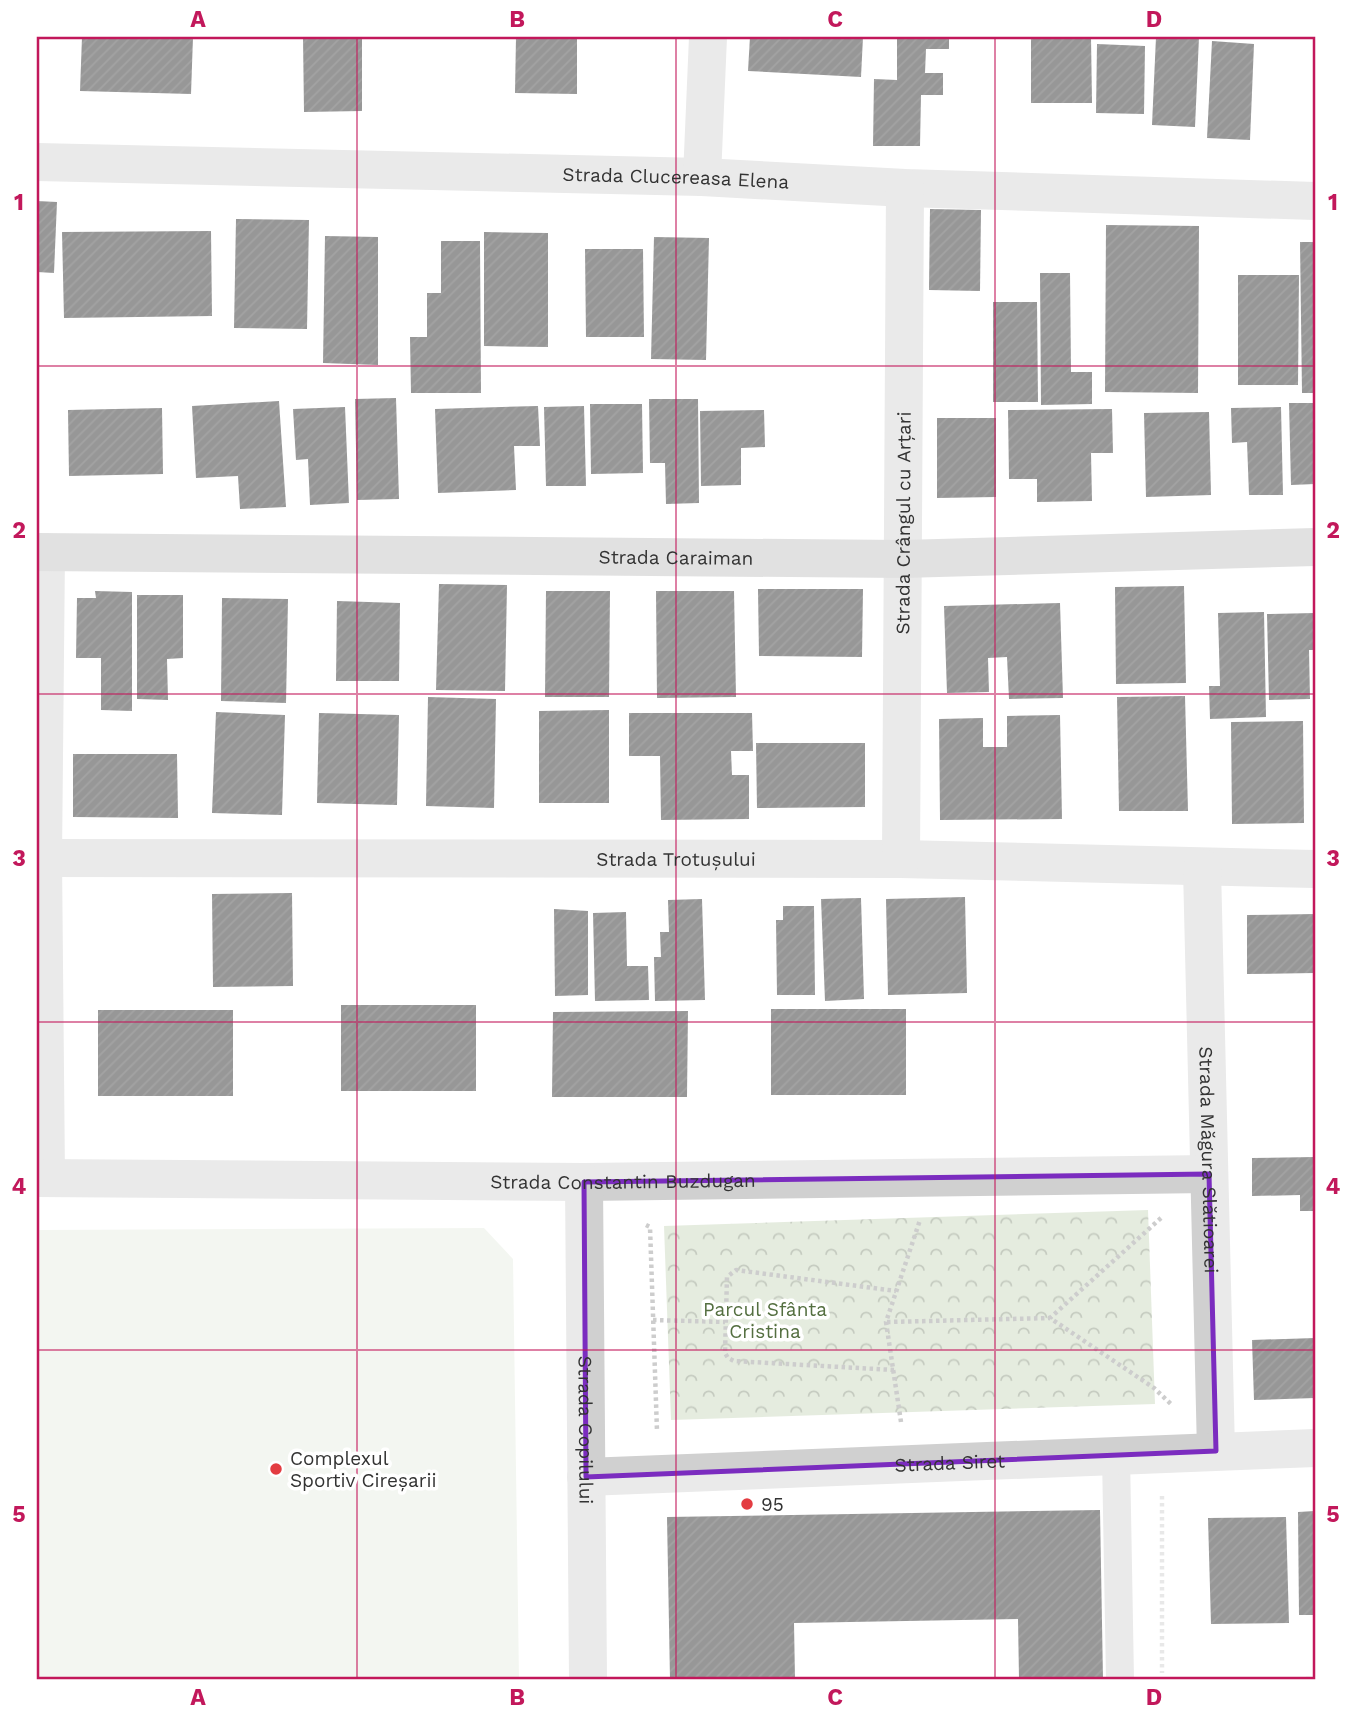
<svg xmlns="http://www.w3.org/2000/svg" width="1352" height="1716" viewBox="0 0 1352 1716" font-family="'Work Sans',sans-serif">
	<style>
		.park { fill: url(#park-crowns) }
		.garden { fill: #e5ecdf }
		.building { fill: url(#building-hatch) }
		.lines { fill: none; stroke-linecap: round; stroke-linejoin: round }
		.path { stroke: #cdcdcd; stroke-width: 4.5; stroke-dasharray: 3.5 3.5; stroke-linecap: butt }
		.lane { stroke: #d0d0d0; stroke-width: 28 }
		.street { stroke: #d0d0d0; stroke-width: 38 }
		.secondary { stroke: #bdbdbd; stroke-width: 38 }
		.marked { fill: none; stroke: #7b2cbf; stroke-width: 5; stroke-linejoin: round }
		.grid { fill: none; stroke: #c2185b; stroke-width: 2; stroke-opacity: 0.55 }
		.poi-dot { fill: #e33c41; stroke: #fff; stroke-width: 2.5 }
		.labels { text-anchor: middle; stroke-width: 7; stroke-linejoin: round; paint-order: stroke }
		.street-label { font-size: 19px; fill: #333; stroke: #fff }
		.park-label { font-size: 19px; fill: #546f40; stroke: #fff }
		.poi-label { font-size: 19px; fill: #333; stroke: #fff; text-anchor: start }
		.neatline { fill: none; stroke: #c2185b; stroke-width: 2.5 }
		.grid-label { font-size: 23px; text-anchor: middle; font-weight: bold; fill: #c2185b }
	</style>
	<defs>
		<pattern id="park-crowns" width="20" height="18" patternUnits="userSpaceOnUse" patternTransform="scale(1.75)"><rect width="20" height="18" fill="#e5ecdf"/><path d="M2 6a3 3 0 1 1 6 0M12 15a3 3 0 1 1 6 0" fill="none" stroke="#c5cbc0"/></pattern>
		<pattern id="building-hatch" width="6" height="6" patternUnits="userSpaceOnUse" patternTransform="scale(1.75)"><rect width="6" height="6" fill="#1a1a1a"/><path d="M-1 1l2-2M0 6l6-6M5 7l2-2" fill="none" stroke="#333"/></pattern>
	</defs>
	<rect width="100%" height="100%" fill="#fff"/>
	<!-- park -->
	<polygon class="park" points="1148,1210 1155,1404 671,1420 664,1226"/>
	<!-- garden -->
	<polygon class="garden" points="484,1228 513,1259 519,1679 37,1679 37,1230"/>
	<!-- building -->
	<g class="building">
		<polygon points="82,37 193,37 191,94 80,91"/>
		<polygon points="303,37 362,37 362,111 304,112"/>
		<polygon points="516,37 577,37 577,94 515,93"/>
		<polygon points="750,37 863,37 861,77 748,71"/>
		<polygon points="897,37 949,37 949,49 926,49 925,73 943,73 943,95 921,95 920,146 873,146 874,79 897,80"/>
		<polygon points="1031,37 1091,37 1092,103 1031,103"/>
		<polygon points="1156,37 1199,37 1195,127 1152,125"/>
		<polygon points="1212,41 1254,44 1250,140 1207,138"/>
		<polygon points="1097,44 1145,46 1144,114 1096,113"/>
		<polygon points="37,201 57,202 54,273 37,272"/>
		<polygon points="930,209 981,210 980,291 929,290"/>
		<polygon points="236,219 309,220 307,329 234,328"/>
		<polygon points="1106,225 1199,226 1198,393 1105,392"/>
		<polygon points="211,231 212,316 64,318 62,232"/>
		<polygon points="484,232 548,233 548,347 484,346"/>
		<polygon points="325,236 378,237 378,365 323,363"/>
		<polygon points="654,237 709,238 706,360 651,359"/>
		<polygon points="441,241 480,241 481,393 411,393 410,337 427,337 427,293 441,293"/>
		<polygon points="1300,242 1315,242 1315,393 1302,393"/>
		<polygon points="585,249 643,249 644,337 586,337"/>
		<polygon points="1040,273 1070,273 1071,372 1092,372 1092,404 1041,405"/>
		<polygon points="1238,275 1299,275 1298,385 1238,385"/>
		<polygon points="993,302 1037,302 1038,402 993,402"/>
		<polygon points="396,398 399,499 357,500 355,399"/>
		<polygon points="649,399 698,399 699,503 666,504 665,463 650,463"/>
		<polygon points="279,401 286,507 240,509 238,476 196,478 192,406"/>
		<polygon points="1289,403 1315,403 1315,484 1291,485"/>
		<polygon points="590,404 642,404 643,473 591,474"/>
		<polygon points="538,406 540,446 514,446 516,490 438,493 435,409"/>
		<polygon points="584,406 586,486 546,486 544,407"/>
		<polygon points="345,407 349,503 310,505 308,459 296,460 293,409"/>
		<polygon points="1281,407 1283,495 1249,495 1247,442 1232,443 1231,408"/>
		<polygon points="162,408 163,474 69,476 68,410"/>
		<polygon points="1112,409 1113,453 1091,453 1092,501 1037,502 1037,479 1009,479 1008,410"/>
		<polygon points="764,410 765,447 741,448 741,485 701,486 700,411"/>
		<polygon points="1209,412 1211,495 1146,497 1144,413"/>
		<polygon points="937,418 996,418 996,497 937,498"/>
		<polygon points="439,584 507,585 505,691 436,690"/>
		<polygon points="1184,586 1186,683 1116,684 1115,587"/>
		<polygon points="758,589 863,589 862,657 759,656"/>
		<polygon points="95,591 132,592 132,711 101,710 101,658 76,658 77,598 96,598"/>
		<polygon points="546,591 610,591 609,697 545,697"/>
		<polygon points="656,591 734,591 736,697 657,698"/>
		<polygon points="137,595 183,595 183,658 167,659 168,700 137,699"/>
		<polygon points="222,598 288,599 286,703 221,701"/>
		<polygon points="337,601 400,603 399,681 336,681"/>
		<polygon points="1060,603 1063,698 1009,699 1007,657 988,658 989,692 947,693 944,606"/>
		<polygon points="1264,612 1266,717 1210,719 1209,686 1220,686 1218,613"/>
		<polygon points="1315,613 1315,650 1309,650 1310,699 1269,700 1267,614"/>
		<polygon points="1185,696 1188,811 1119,811 1117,697"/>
		<polygon points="428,697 496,699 494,808 426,806"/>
		<polygon points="609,710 609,803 539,803 539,711"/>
		<polygon points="216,712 285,715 282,815 212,813"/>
		<polygon points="319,713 399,715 397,805 317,803"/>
		<polygon points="629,713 752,713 753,751 731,751 732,775 749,775 749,819 661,820 660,756 629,756"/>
		<polygon points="1060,715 1062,819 940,820 939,719 983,718 983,747 1007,747 1007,716"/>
		<polygon points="1303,721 1304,823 1232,824 1231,722"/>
		<polygon points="756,743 865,743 865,807 757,808"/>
		<polygon points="73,754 177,754 178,818 73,817"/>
		<polygon points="292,893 293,986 213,987 212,894"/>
		<polygon points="965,897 967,993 888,995 886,899"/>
		<polygon points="861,898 864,999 825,1001 821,899"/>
		<polygon points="702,899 705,1000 655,1001 654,957 661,957 660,932 669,932 668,900"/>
		<polygon points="783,906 814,906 815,995 777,995 776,920 783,920"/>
		<polygon points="554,909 588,911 588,995 555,996"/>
		<polygon points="626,912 627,966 648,966 649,1000 595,1001 593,913"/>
		<polygon points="1315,914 1315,973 1247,974 1247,915"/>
		<rect x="341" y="1005" width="135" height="86"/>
		<rect x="771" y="1009" width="135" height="86"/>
		<rect x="98" y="1010" width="135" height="86"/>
		<polygon points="688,1011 687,1097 552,1097 553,1012"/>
		<polygon points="1315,1157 1315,1211 1300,1211 1300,1195 1252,1196 1252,1158"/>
		<polygon points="1315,1338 1315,1398 1254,1400 1252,1340"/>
		<polygon points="1100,1510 1103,1679 1019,1679 1018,1619 794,1623 795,1679 670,1679 667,1517"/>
		<polygon points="1315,1511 1315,1615 1299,1615 1298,1512"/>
		<polygon points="1286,1517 1289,1623 1211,1624 1208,1518"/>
	</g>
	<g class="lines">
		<!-- path -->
		<g class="path">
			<polyline points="1161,1218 1050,1318 1154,1388 1172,1405"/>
			<polyline points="646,1225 650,1227 657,1431"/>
			<polyline points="653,1320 725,1322"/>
			<polyline points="887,1322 1050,1318"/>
			<polyline points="894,1370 734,1361 728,1358 725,1353 727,1277 736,1270 896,1291"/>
			<polyline points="901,1422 886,1322 920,1220"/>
			<polyline points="1162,1496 1162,1673"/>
			<polyline points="1306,1679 1315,1679"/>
		</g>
		<!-- lane -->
		<polyline class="lane" points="1116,1455 1120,1679"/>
		<!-- street -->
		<g class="street">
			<path id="s1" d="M37,162l665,15 203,11 410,13"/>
			<polyline points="702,177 708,37"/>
			<polyline points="46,552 43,858 46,1178"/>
			<path id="s2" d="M37,858l864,1 414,10"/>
			<path id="s3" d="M901,859l4,-671"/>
			<path id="s4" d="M1202,868l14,583"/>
			<path id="s5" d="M37,1178l547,4 625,-8"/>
			<path id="s6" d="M584,1182l4,497"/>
			<path id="s7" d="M586,1477l729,-29"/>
		</g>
		<!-- secondary -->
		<path class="secondary" id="s8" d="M37,552l866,7 412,-12"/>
	</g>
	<!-- marked area -->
	<path d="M0 0H1352V1716H0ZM1209,1174l7,277 -630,26 -2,-295z" fill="#fff" fill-opacity=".55" fill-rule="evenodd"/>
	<path class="marked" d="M1209,1174l7,277 -630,26 -2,-295z"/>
	<!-- grid -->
	<path class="grid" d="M357,37v1642M676,37v1642M995,37v1642M37,366h1278M37,694h1278M37,1022h1278M37,1350h1278"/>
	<!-- markers -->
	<g class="poi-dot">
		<circle cx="276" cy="1469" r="7"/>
		<circle cx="747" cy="1504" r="7"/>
	</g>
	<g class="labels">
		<!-- street labels -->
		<g class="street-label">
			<text dy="7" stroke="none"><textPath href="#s1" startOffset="639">Strada Clucereasa Elena</textPath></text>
			<text dy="7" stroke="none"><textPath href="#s3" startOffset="336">Strada Crângul cu Arțari</textPath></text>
			<text dy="7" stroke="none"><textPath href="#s8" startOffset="639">Strada Caraiman</textPath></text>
			<text dy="7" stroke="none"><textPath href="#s2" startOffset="639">Strada Trotușului</textPath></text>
			<text dy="7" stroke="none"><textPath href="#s4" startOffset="292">Strada Măgura Slătioarei</textPath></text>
			<text dy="7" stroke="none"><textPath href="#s5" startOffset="586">Strada Constantin Buzdugan</textPath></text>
			<text dy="7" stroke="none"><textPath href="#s6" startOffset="248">Strada Copilului</textPath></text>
			<text dy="7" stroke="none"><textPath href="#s7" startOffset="364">Strada Siret</textPath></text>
		</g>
		<!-- park labels -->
		<g class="park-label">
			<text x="765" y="1316">Parcul Sfânta<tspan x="765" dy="22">Cristina</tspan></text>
		</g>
		<!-- poi labels -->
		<g class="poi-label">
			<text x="290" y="1465">Complexul<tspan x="290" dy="22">Sportiv Cireșarii</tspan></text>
			<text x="761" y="1511">95</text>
		</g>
	</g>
	<!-- border -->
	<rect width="1352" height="1716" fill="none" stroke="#ffffff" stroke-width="77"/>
	<rect x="38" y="38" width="1276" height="1640" class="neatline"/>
	<g class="grid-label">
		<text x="198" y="27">A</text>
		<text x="517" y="27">B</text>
		<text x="835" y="27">C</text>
		<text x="1154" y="27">D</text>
		<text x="19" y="210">1</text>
		<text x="1333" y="210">1</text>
		<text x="19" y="538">2</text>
		<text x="1333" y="538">2</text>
		<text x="19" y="866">3</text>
		<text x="1333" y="866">3</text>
		<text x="19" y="1194">4</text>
		<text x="1333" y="1194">4</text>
		<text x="19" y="1522">5</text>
		<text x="1333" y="1522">5</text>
		<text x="198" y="1705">A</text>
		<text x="517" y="1705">B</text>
		<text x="835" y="1705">C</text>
		<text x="1154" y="1705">D</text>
	</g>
</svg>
